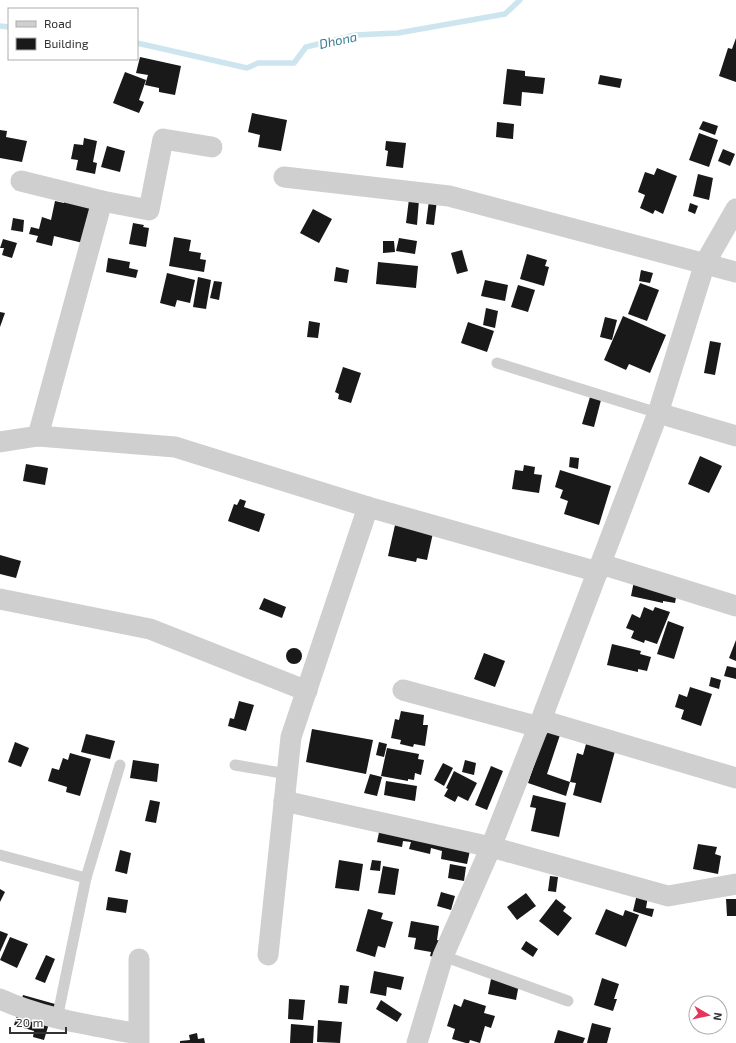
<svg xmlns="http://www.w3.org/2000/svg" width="736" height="1043" viewBox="0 0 736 1043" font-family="'Exo 2',sans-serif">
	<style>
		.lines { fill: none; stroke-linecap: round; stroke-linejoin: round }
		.stream { stroke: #cde5ee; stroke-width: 5.5 }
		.building { fill: #191919 }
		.lane { stroke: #cfcfcf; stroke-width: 11 }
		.street { stroke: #cfcfcf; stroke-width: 21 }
		.labels { text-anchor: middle; stroke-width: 4; stroke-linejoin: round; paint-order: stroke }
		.water-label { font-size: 13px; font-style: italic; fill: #3d7e96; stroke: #fff }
	</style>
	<rect width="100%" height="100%" fill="#fff"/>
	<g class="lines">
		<!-- stream -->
		<g class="stream">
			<polyline points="0,26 9,27"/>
			<polyline points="137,43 247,68 258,63 294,63 306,47 355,35 398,33 505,14 520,0"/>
		</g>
	</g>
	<!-- building -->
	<g class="building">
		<polygon points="736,38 736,82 719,76 728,48 732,49"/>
		<polygon points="140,57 181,66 175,95 159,92 159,88 145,85 148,75 136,73"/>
		<polygon points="507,69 525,71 525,76 545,78 543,94 522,92 521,106 503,104"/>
		<polygon points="125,72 146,80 139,100 144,102 139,113 113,103"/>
		<polygon points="600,75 622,79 620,88 598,84"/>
		<polygon points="252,113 287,120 281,151 258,147 260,135 248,132"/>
		<polygon points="703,121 718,126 715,135 699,129"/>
		<polygon points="497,122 514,124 513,139 496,137"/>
		<polygon points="0,130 7,131 6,137 27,141 22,162 0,158"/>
		<polygon points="699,133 718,140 709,167 689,160"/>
		<polygon points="84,138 97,141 93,162 97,163 95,174 76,170 78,160 71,159 74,144 83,145"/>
		<polygon points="386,141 406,143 403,168 386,166 388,151 385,150"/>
		<polygon points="107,146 125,151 120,172 101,167"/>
		<polygon points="723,149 735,154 730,166 718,161"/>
		<polygon points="657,168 677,176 663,214 655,210 653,214 640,208 645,195 638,192 645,172 654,175"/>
		<polygon points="698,174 713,178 709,200 693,196"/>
		<polygon points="66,194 93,201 83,243 54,236 52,246 36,242 38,236 29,234 31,227 39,229 42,217 51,220 55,201 64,203"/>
		<polygon points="409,199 419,200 417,225 406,223"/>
		<polygon points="429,200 437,200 434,225 426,224"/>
		<polygon points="690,203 698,206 695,214 688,211"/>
		<polygon points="313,209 332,219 319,243 300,233"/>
		<polygon points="13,218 24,220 23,232 11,230"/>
		<polygon points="133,223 144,225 143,227 149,228 146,247 129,244"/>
		<polygon points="174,237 191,240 189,251 201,253 200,259 206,260 204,272 169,266"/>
		<polygon points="399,238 417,241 415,254 396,251"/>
		<polygon points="3,239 17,243 12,258 2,255 4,248 0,248"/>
		<polygon points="383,241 394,241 395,252 383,253"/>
		<polygon points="462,250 468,271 457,274 451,253"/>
		<polygon points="527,254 547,260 545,266 549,267 544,286 520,279"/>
		<polygon points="108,258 130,262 129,268 138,270 136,278 106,272"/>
		<polygon points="378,262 418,266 416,288 376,284"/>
		<polygon points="336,267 349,270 347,283 334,281"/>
		<polygon points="641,270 653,273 650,283 639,281"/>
		<polygon points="167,273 195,280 190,303 177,300 175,307 160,303"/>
		<polygon points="198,277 211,280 206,309 193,307"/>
		<polygon points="485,280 508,285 505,301 481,296"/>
		<polygon points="214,281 222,282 219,300 210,298"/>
		<polygon points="640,283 659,290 647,321 628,314"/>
		<polygon points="518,285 535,290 528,312 511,307"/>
		<polygon points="486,308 498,311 495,328 483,325"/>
		<polygon points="0,312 5,313 0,327"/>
		<polygon points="623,316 666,335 650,373 629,364 626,370 604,360"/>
		<polygon points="605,317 617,320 612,340 600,337"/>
		<polygon points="309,321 320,323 318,338 307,337"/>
		<polygon points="468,322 494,331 487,352 461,343"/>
		<polygon points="710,341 721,343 715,375 704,373"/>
		<polygon points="343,367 361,373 351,403 338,399 339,394 335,392"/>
		<polygon points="590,397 601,400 594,427 582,424"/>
		<polygon points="700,456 722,466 709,493 688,484"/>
		<polygon points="570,457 579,458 578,469 569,467"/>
		<polygon points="26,464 48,468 45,485 23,481"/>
		<polygon points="524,465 535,467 534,474 542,475 539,493 512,489 515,470 523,471"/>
		<polygon points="560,470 611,486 599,525 564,514 568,501 560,498 563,490 555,487"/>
		<polygon points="240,499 246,501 244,507 265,514 259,532 228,521 234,504 237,505"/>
		<polygon points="395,525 433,533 427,560 417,558 416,562 388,556"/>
		<polygon points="0,555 21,561 16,578 0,574"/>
		<polygon points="634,581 666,588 664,595 666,590 677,592 675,603 663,601 663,603 631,596"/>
		<polygon points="264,598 286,607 282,618 259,609"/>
		<polygon points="644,607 653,611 655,607 670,612 657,644 645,640 644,643 631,638 634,631 626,628 632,614 640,618"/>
		<polygon points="668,621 684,627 674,659 657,654"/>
		<polygon points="736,640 736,661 729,658"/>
		<polygon points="612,644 641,651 640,654 651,657 647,671 638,669 638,672 607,665"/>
		<circle cx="294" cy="656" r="8"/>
		<polygon points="484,653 505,661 495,687 474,679"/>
		<polygon points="727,666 736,668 736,679 724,676"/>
		<polygon points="711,677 721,680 719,689 709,686"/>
		<polygon points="690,687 712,694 701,726 681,719 684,710 675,707 679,694 687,697"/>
		<polygon points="239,701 254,705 246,731 228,726 230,718 234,719"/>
		<polygon points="401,711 424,715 423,725 428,725 425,746 414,744 413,747 400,744 401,740 391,738 395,719 399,720"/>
		<polygon points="312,729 373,740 366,774 306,762"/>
		<polygon points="546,730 560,735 547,774 570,782 577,753 583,755 586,744 615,751 601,803 573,795 576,783 570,782 566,796 528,783"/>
		<polygon points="86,734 115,741 110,759 81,752"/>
		<polygon points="15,742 29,748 21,767 8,762"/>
		<polygon points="379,742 387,744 384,757 376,755"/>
		<polygon points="387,748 419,754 418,759 424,760 421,775 415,773 414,780 408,779 408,781 381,776"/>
		<polygon points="70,753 91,759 80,796 66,792 67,787 48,781 52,768 59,770 63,758 68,760"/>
		<polygon points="133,760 159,764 157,782 130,778"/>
		<polygon points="465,760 476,763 474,775 462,772"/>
		<polygon points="443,763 453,768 444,786 434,780"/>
		<polygon points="491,766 503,771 487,810 475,805"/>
		<polygon points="454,771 477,783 468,801 458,796 455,802 444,796 448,789 446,788"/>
		<polygon points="370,774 382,777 377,796 364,793"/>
		<polygon points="386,781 417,786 415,801 384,795"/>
		<polygon points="533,795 566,803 559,837 531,831 536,808 530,807"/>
		<polygon points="150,800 160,802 156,823 145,821"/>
		<polygon points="382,818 473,837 467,864 441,859 442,851 431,848 430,854 409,849 411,842 403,841 402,847 377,842"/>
		<polygon points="698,844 717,847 715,854 721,856 718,874 693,869"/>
		<polygon points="120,850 131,853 127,874 115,871"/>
		<polygon points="339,860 363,864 359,891 335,888"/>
		<polygon points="372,860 381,861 380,871 370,870"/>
		<polygon points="450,864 466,867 464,881 448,878"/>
		<polygon points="383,866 399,869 395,895 378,893"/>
		<polygon points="550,876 558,877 556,892 548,891"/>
		<polygon points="0,889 5,892 0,902"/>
		<polygon points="441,892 455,896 451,910 437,906"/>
		<polygon points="526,893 536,906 517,920 507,907"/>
		<polygon points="637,894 648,896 646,908 654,909 652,917 633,911"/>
		<polygon points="108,897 128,900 126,913 106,910"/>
		<polygon points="556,899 566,907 563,911 572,918 558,936 539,921"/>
		<polygon points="726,899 736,899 736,916 727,916"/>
		<polygon points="368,909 383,913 381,919 393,922 385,948 378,946 375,957 356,951"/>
		<polygon points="606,909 623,916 625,910 639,915 626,947 595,934"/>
		<polygon points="411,921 439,926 437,940 441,941 438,958 430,956 431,952 414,949 416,938 408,937"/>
		<polygon points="0,931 8,934 0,952"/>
		<polygon points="10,937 28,944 17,968 0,960"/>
		<polygon points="526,941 538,949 533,957 521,949"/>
		<polygon points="46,955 55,959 45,983 35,979"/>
		<polygon points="374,971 404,977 401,990 387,987 386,996 370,993"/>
		<polygon points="492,974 520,979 516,1000 488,994"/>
		<polygon points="602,978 619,984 614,999 617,999 613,1011 594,1005"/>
		<polygon points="340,985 349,986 347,1004 338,1003"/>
		<polygon points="23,995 55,1004 44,1040 33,1037 34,1031 14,1025"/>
		<polygon points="289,999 305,1000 303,1020 288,1019"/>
		<polygon points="464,999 486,1006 484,1013 495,1016 491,1028 485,1026 480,1043 470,1040 469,1043 466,1043 452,1039 455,1029 447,1026 454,1004 461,1007"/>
		<polygon points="381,1000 402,1014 397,1022 376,1009"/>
		<polygon points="318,1020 342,1022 340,1043 317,1042"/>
		<polygon points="592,1023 611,1028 607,1043 587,1043"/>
		<polygon points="291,1024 314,1026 313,1043 290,1043"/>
		<polygon points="558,1030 585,1038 583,1043 554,1043"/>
		<polygon points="197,1033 198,1039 204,1038 205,1043 180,1043 180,1041 190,1040 189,1035"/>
	</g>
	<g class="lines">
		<!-- lane -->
		<g class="lane">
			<polyline points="497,363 658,413"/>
			<polyline points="235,765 287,774"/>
			<polyline points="0,855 86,878 120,765"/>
			<polyline points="443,956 568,1001"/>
			<polyline points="57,1019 86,878"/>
		</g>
		<!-- street -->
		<g class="street">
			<polyline points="284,177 449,196 736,272"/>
			<polyline points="21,181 102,201 149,210 163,139 212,147"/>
			<polyline points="658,413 736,436"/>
			<polyline points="38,436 102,201"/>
			<polyline points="0,442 38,436 175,447 368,507 598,572"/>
			<polyline points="601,564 736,606"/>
			<polyline points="0,599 150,629 307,691"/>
			<polyline points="403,690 539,727"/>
			<polyline points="541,720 736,778"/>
			<polyline points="284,801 491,847 668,896 736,884"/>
			<polyline points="268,955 291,737 368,507"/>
			<path d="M0,999c44,20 91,26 138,35"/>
			<polyline points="139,1043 139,959"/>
			<polyline points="417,1043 443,956 491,847 541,720 658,413 705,263 736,209"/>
		</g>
	</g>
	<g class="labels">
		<!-- water labels -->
		<g class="water-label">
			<text transform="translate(338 40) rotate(-12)" y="5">Dhona</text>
		</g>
	</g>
	<!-- legend -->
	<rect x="8" y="8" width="130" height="52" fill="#ffffff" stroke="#adadad"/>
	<rect x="16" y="21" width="20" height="6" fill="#cfcfcf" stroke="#adadad"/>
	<text x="44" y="28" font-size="12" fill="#323232">Road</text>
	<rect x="16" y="38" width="20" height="12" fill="#191919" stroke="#adadad"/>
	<text x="44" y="48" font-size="12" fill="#323232">Building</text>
	<!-- north arrow -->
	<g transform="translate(708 1015) rotate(99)"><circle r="19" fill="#ffffff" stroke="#adadad"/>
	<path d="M0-3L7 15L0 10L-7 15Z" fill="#e73557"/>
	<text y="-6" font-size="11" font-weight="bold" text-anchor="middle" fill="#323232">N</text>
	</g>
	<!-- scale -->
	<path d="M10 1027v6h56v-6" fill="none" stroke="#323232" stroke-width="2"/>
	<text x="16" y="1027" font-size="12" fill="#323232" stroke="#ffffff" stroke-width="3" paint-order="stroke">20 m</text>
</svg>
